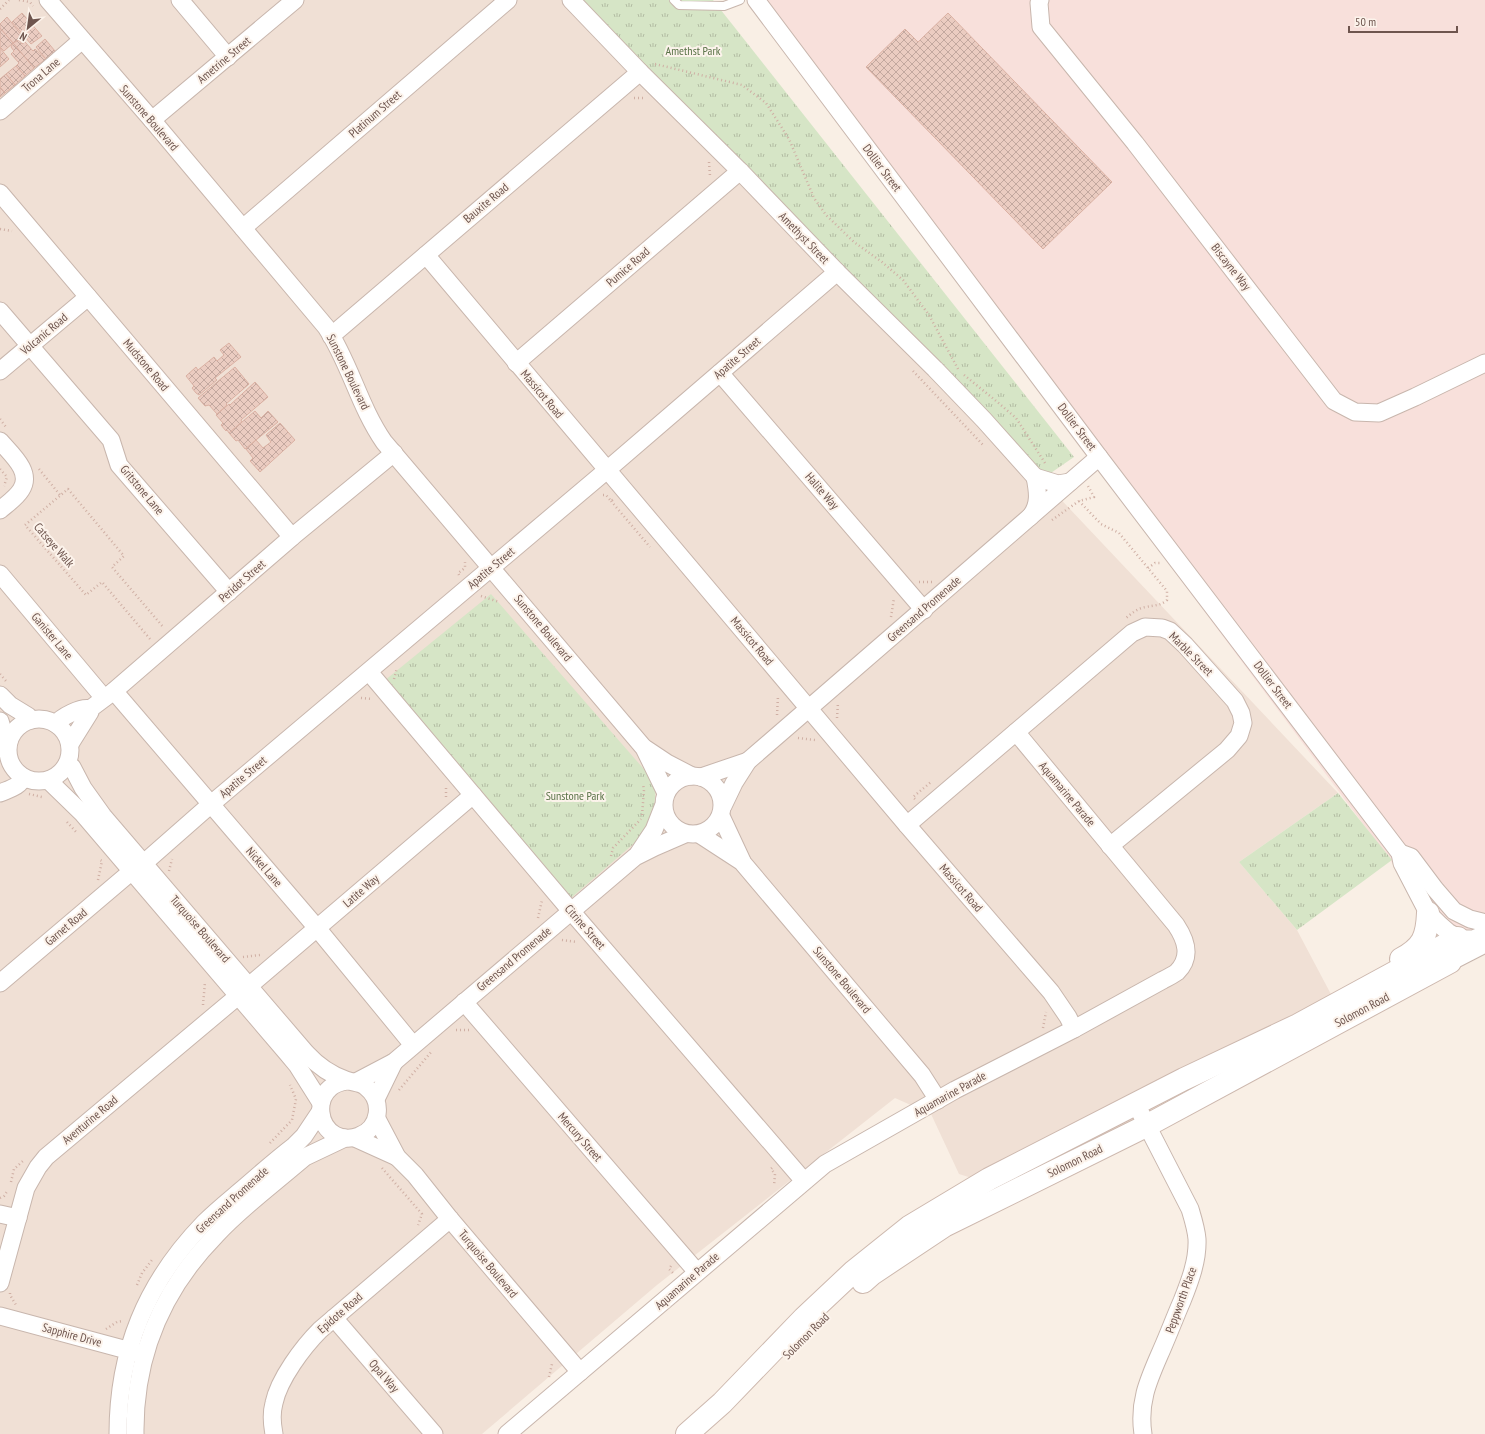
<svg xmlns="http://www.w3.org/2000/svg" width="1485" height="1434" viewBox="0 0 1485 1434" font-family="'PT Sans Narrow',sans-serif">
	<style>
		.residential { fill: #f0e0d5 }
		.commercial { fill: #f8e0db }
		.park { fill: url(#park-tufts) }
		.building { fill: url(#building-cross-hatch); stroke: #dbb1a3 }
		.lines { fill: none; stroke-linecap: round; stroke-linejoin: round }
		.service-casing { stroke: #c8b6ad; stroke-width: 10 }
		.minor-casing { stroke: #c8b6ad; stroke-width: 19 }
		.secondary-casing { stroke: #cdb8ae; stroke-width: 24 }
		.path { stroke: #cfafa4; stroke-width: 2.5; stroke-dasharray: 1 3; stroke-linecap: butt }
		.service { stroke: #fff; stroke-width: 8 }
		.minor { stroke: #fff; stroke-width: 17 }
		.secondary { stroke: #fff; stroke-width: 22 }
		.labels { text-anchor: middle; stroke-width: 4; stroke-linejoin: round; paint-order: stroke }
		.park-label { font-size: 12px; fill: #5a7348; stroke: #fcf3eb }
		.street-label { font-size: 12px; fill: #6e554e; stroke: #fcf3eb }
	</style>
	<defs>
		<pattern id="park-tufts" width="24" height="20" patternUnits="userSpaceOnUse"><rect width="24" height="20" fill="#d6e5c6"/><path d="M3 7l-1-3M5 7V3M7 7l1-3M15 17l-1-3M17 17v-4M19 17l1-3" fill="none" stroke="#b2bca3"/></pattern>
		<pattern id="building-cross-hatch" width="8" height="8" patternUnits="userSpaceOnUse"><rect width="8" height="8" fill="#ebccc1"/><path d="M0 0l8 8M0 8l8-8" fill="none" stroke="#c3a89f"/></pattern>
	</defs>
	<rect width="100%" height="100%" fill="#f9efe5"/>
	<!-- residential -->
	<polygon class="residential" points="0,0 574,0 748,168 1338,793 1239,862 1297,930 1343,1017 1020,1193 959,1174 931,1114 895,1098 657,1285 482,1434 0,1434"/>
	<!-- commercial -->
	<polygon class="commercial" points="748,0 1485,0 1485,936 1437,923"/>
	<!-- park -->
	<g class="park">
		<polygon points="576,0 713,0 1074,457 1045,477"/>
		<polygon points="491,594 656,783 653,827 571,898 384,681"/>
		<polygon points="1338,793 1392,860 1297,930 1239,862"/>
	</g>
	<!-- building -->
	<g class="building">
		<polygon points="22,13 42,36 31,44 12,22"/>
		<polygon points="948,13 1112,182 1043,249 866,67 905,29 918,42"/>
		<polygon points="7,17 23,37 13,43 0,28 0,24"/>
		<polygon points="0,28 13,43 4,51 0,47"/>
		<polygon points="45,39 55,51 46,59 36,47"/>
		<polygon points="19,40 22,44 25,42 33,51 35,49 46,59 34,68 13,43"/>
		<polygon points="13,43 34,68 25,76 16,66 19,63 11,54 14,51 11,47"/>
		<polygon points="0,48 9,59 0,67"/>
		<polygon points="16,66 25,76 15,85 6,74"/>
		<polygon points="6,74 15,85 5,93 0,87 0,79"/>
		<polygon points="0,87 5,93 0,97"/>
		<polygon points="229,343 241,357 215,378 217,380 199,395 196,393 192,388 194,386 186,376 196,367 198,370 214,357 217,361 224,355 220,350"/>
		<polygon points="235,367 249,384 226,404 227,405 217,414 209,405 205,406 198,398"/>
		<polygon points="255,382 268,397 241,420 242,422 229,433 227,430 226,431 221,425 223,423 216,415 229,404 230,405"/>
		<polygon points="255,411 261,418 268,411 278,422 245,449 238,440 236,441 229,433"/>
		<polygon points="280,423 295,440 260,472 250,461 253,458 246,449 256,440 263,448 271,442 266,435"/>
	</g>
	<g class="lines">
		<!-- service casing -->
		<g class="service-casing">
			<polyline id="service" points="674,0 679,5 724,6 740,0"/>
		</g>
		<!-- minor casing -->
		<g class="minor-casing">
			<g id="minor">
				<path d="M48,0l104,120 174,207c24,36 33,79 58,115l260,306 22,45"/>
				<polyline points="180,0 228,57"/>
				<polyline points="571,0 640,72 740,171 837,272 935,369 984,420 1035,477"/>
				<polyline points="756,0 1099,457 1400,853 1402,863 1428,913 1440,925 1448,932 1460,939 1473,939 1485,934"/>
				<polyline points="1040,0 1039,3 1041,27 1135,143 1334,401 1355,412 1379,413 1415,397 1485,363"/>
				<polyline points="0,111 82,40"/>
				<polyline points="152,120 295,0"/>
				<polyline points="0,193 292,537"/>
				<polyline points="243,228 508,0"/>
				<polyline points="426,255 907,825 1051,992 1068,1017 1074,1029"/>
				<polyline points="0,311 111,440 119,465 229,592"/>
				<polyline points="331,336 640,72"/>
				<polyline points="516,363 740,171"/>
				<polyline points="0,371 88,297"/>
				<polyline points="720,373 924,610"/>
				<path d="M0,441c11,13 33,31 21,49 -5,8 -14,14 -21,20"/>
				<path d="M1030,517c10,-12 8,-25 5,-40l23,7 12,-2"/>
				<polyline points="0,574 104,698"/>
				<polyline points="369,672 571,911 804,1181"/>
				<polyline points="114,691 317,928 413,1045"/>
				<polyline points="0,695 10,705 28,716 31,720"/>
				<circle cx="39" cy="750" r="31"/>
				<polyline points="0,721 4,734 9,741"/>
				<path d="M56,724c5,-7 26,-18 34,-15"/>
				<polyline points="70,744 90,712 90,709 114,691 292,537 394,453"/>
				<polyline points="646,749 667,763 692,776"/>
				<path d="M67,764l5,3 11,21 20,28 203,237c11,12 25,22 40,27 7,3 14,2 20,7 18,14 14,41 -7,49 -7,3 -17,3 -24,-1 -17,-10 -19,-35 -5,-47 5,-5 11,-6 17,-7"/>
				<circle cx="693" cy="805" r="29"/>
				<polyline points="701,777 748,761"/>
				<polyline points="48,780 83,814 287,1053 297,1065 321,1103"/>
				<path d="M0,793c9,-4 20,-6 23,-16"/>
				<polyline points="723,806 734,783 748,761 1099,457"/>
				<polyline points="721,816 742,861"/>
				<polyline points="907,825 1132,633 1145,627 1162,628 1170,631 1185,645 1235,701 1241,713 1243,723 1239,736 1227,750 1110,846"/>
				<polyline points="699,834 742,862 922,1075 938,1100"/>
				<polyline points="1400,853 1411,857 1435,889 1454,911 1470,919 1482,922"/>
				<polyline points="638,854 654,830 663,807"/>
				<polyline points="144,863 210,805 607,470 837,272"/>
				<polyline points="1450,962 1485,944"/>
				<polyline points="0,983 132,871"/>
				<polyline points="249,986 473,795"/>
				<polyline points="464,1002 697,1272"/>
				<polyline points="356,1082 394,1062 635,857 655,847 685,834"/>
				<polyline points="376,1099 394,1062"/>
				<path d="M1136,1104l54,105c3,10 6,19 7,30 1,21 -7,42 -15,62 -7,16 -13,32 -20,48 -13,30 -24,52 -19,85"/>
				<polyline points="377,1119 397,1157 415,1175 450,1219 580,1372"/>
				<polyline points="355,1138 397,1157"/>
				<polyline points="0,1214 18,1218"/>
				<polyline points="0,1283 26,1188 38,1167 46,1157 238,996"/>
				<polyline points="0,1316 138,1353"/>
				<polyline points="334,1318 434,1434"/>
				<path d="M118,1434c0,-83 28,-151 86,-211 13,-13 27,-24 41,-36 16,-14 32,-28 49,-41l10,-10 16,-24"/>
				<path d="M135,1434c-1,-77 27,-144 81,-199 23,-25 51,-46 77,-68l12,-10 40,-19"/>
				<path d="M274,1434c-2,-10 -3,-20 0,-31 5,-24 29,-56 46,-73l130,-111"/>
				<path d="M507,1434l318,-270 130,-74 119,-61 89,-49c4,-2 10,-5 14,-8 15,-15 9,-32 -1,-47l-160,-193"/>
			</g>
		</g>
		<!-- secondary casing -->
		<g class="secondary-casing">
			<g id="secondary">
				<path d="M1401,959c22,-12 26,-22 27,-46"/>
				<polyline points="863,1282 872,1274 944,1226 1148,1125 1450,962"/>
				<polyline points="687,1434 722,1403 804,1318 854,1271 909,1227 989,1179 1184,1079 1298,1025 1458,938"/>
			</g>
		</g>
		<!-- path -->
		<g class="path">
			<polyline points="19,0 30,2 33,6"/>
			<polyline points="0,9 9,0"/>
			<polyline points="655,64 742,85 766,103 789,139 814,198 826,215 854,242 882,262 903,280 929,315 958,369"/>
			<polyline points="634,98 645,98"/>
			<polyline points="709,162 710,176"/>
			<polyline points="0,229 12,231"/>
			<polyline points="913,371 984,446"/>
			<polyline points="964,375 995,400 1016,418 1045,463"/>
			<polyline points="0,419 6,427"/>
			<polyline points="0,469 7,477 4,486"/>
			<polyline points="39,469 60,495"/>
			<polyline points="603,495 606,495 611,501 614,499"/>
			<polyline points="611,501 650,547"/>
			<path d="M1079,501l22,23 18,9 48,58v9c-7,6 -12,5 -21,7 -8,1 -14,6 -20,11"/>
			<polyline points="1052,520 1079,501 1094,497 1088,486"/>
			<polyline points="1148,568 1155,563 1160,563"/>
			<polyline points="459,575 458,573 465,568 465,562"/>
			<polyline points="919,582 932,582"/>
			<polyline points="481,596 499,602"/>
			<polyline points="891,617 894,598"/>
			<polyline points="150,639 102,582 86,595 25,525 68,489 124,556 112,567 164,628"/>
			<polyline points="0,674 6,681"/>
			<polyline points="394,679 397,668"/>
			<polyline points="361,698 372,699"/>
			<polyline points="777,715 778,696"/>
			<polyline points="837,718 838,703"/>
			<polyline points="798,738 815,740"/>
			<polyline points="29,794 42,797"/>
			<polyline points="446,797 446,786"/>
			<polyline points="915,799 913,797 931,782"/>
			<polyline points="642,815 644,790 643,784"/>
			<polyline points="67,822 77,833"/>
			<polyline points="611,856 613,848 641,819"/>
			<polyline points="169,871 172,859"/>
			<polyline points="98,880 102,861 100,860"/>
			<polyline points="538,918 542,900"/>
			<polyline points="562,940 577,942"/>
			<polyline points="243,957 260,955"/>
			<polyline points="203,1005 205,982"/>
			<polyline points="1043,1028 1046,1012"/>
			<polyline points="456,1030 469,1030"/>
			<polyline points="399,1090 432,1051"/>
			<polyline points="270,1143 292,1120 296,1099 290,1085"/>
			<polyline points="382,1168 422,1214 418,1225"/>
			<polyline points="772,1168 771,1169 775,1174 774,1186"/>
			<polyline points="11,1182 14,1169 23,1161"/>
			<polyline points="0,1198 4,1196 8,1190"/>
			<polyline points="671,1266 669,1269 674,1274"/>
			<polyline points="137,1285 142,1273 152,1260"/>
			<polyline points="10,1293 10,1295 16,1305"/>
			<polyline points="106,1329 117,1322 123,1321"/>
			<polyline points="549,1377 552,1364 551,1363"/>
		</g>
		<!-- service -->
		<use href="#service" class="service"/>
		<!-- minor -->
		<use href="#minor" class="minor"/>
		<!-- secondary -->
		<use href="#secondary" class="secondary"/>
	</g>
	<g class="labels">
		<!-- park labels -->
		<g class="park-label">
			<text x="693" y="55">Amethst Park</text>
			<text x="575" y="800">Sunstone Park</text>
		</g>
		<!-- street labels -->
		<g class="street-label">
			<text transform="translate(224 60) rotate(-40)" y="4">Ametrine Street</text>
			<text transform="translate(41 75) rotate(-41)" y="4">Trona Lane</text>
			<text transform="translate(375 114) rotate(-41)" y="4">Platinum Street</text>
			<text transform="translate(149 118) rotate(49)" y="4">Sunstone Boulevard</text>
			<text transform="translate(882 168) rotate(53)" y="4">Dollier Street</text>
			<text transform="translate(486 203) rotate(-40)" y="4">Bauxite Road</text>
			<text transform="translate(804 238) rotate(46)" y="4">Amethyst Street</text>
			<text transform="translate(628 267) rotate(-41)" y="4">Pumice Road</text>
			<text transform="translate(1231 267) rotate(52)" y="4">Biscayne Way</text>
			<text transform="translate(44 334) rotate(-40)" y="4">Volcanic Road</text>
			<text transform="translate(737 358) rotate(-41)" y="4">Apatite Street</text>
			<text transform="translate(146 365) rotate(50)" y="4">Mudstone Road</text>
			<text transform="translate(348 372) rotate(64)" y="4">Sunstone Boulevard</text>
			<text transform="translate(542 394) rotate(50)" y="4">Massicot Road</text>
			<text transform="translate(1077 427) rotate(53)" y="4">Dollier Street</text>
			<text transform="translate(142 490) rotate(50)" y="4">Gritstone Lane</text>
			<text transform="translate(822 491) rotate(49)" y="4">Halite Way</text>
			<text transform="translate(54 545) rotate(49)" y="4">Catseye Walk</text>
			<text transform="translate(491 568) rotate(-40)" y="4">Apatite Street</text>
			<text transform="translate(242 581) rotate(-41)" y="4">Peridot Street</text>
			<text transform="translate(924 609) rotate(-41)" y="4">Greensand Promenade</text>
			<text transform="translate(543 628) rotate(50)" y="4">Sunstone Boulevard</text>
			<text transform="translate(52 636) rotate(50)" y="4">Ganister Lane</text>
			<text transform="translate(752 641) rotate(50)" y="4">Massicot Road</text>
			<text transform="translate(1191 654) rotate(45)" y="4">Marble Street</text>
			<text transform="translate(1273 685) rotate(53)" y="4">Dollier Street</text>
			<text transform="translate(243 777) rotate(-40)" y="4">Apatite Street</text>
			<text transform="translate(1067 794) rotate(50)" y="4">Aquamarine Parade</text>
			<text transform="translate(264 867) rotate(49)" y="4">Nickel Lane</text>
			<text transform="translate(961 888) rotate(49)" y="4">Massicot Road</text>
			<text transform="translate(361 891) rotate(-41)" y="4">Latite Way</text>
			<text transform="translate(66 927) rotate(-40)" y="4">Garnet Road</text>
			<text transform="translate(585 927) rotate(49)" y="4">Citrine Street</text>
			<text transform="translate(200 929) rotate(49)" y="4">Turquoise Boulevard</text>
			<text transform="translate(514 959) rotate(-40)" y="4">Greensand Promenade</text>
			<text transform="translate(842 980) rotate(50)" y="4">Sunstone Boulevard</text>
			<text transform="translate(1362 1010) rotate(-28)" y="4">Solomon Road</text>
			<text transform="translate(950 1094) rotate(-29)" y="4">Aquamarine Parade</text>
			<text transform="translate(90 1120) rotate(-40)" y="4">Aventurine Road</text>
			<text transform="translate(580 1137) rotate(49)" y="4">Mercury Street</text>
			<text transform="translate(1075 1161) rotate(-26)" y="4">Solomon Road</text>
			<text transform="translate(232 1200) rotate(-42)" y="4">Greensand Promenade</text>
			<text transform="translate(488 1264) rotate(50)" y="4">Turquoise Boulevard</text>
			<text transform="translate(687 1281) rotate(-41)" y="4">Aquamarine Parade</text>
			<text transform="translate(1181 1300) rotate(-70)" y="4">Peppworth Place</text>
			<text transform="translate(340 1313) rotate(-41)" y="4">Epidote Road</text>
			<text transform="translate(72 1335) rotate(15)" y="4">Sapphire Drive</text>
			<text transform="translate(806 1336) rotate(-45)" y="4">Solomon Road</text>
			<text transform="translate(384 1376) rotate(49)" y="4">Opal Way</text>
		</g>
	</g>
	<!-- north arrow -->
	<g transform="translate(28 28) rotate(209)" stroke="#fcf3eb" stroke-width="3" paint-order="stroke">
	<path d="M0-3L7 15L0 10L-7 15Z" fill="#6e554e"/>
	<text y="-6" font-size="11" font-weight="bold" text-anchor="middle" fill="#6e554e">N</text>
	</g>
	<!-- scale -->
	<path d="M1349 26v6h108v-6" fill="none" stroke="#6e554e" stroke-width="2"/>
	<text x="1355" y="26" font-size="12" fill="#6e554e" stroke="#fcf3eb" stroke-width="3" paint-order="stroke">50 m</text>
</svg>
